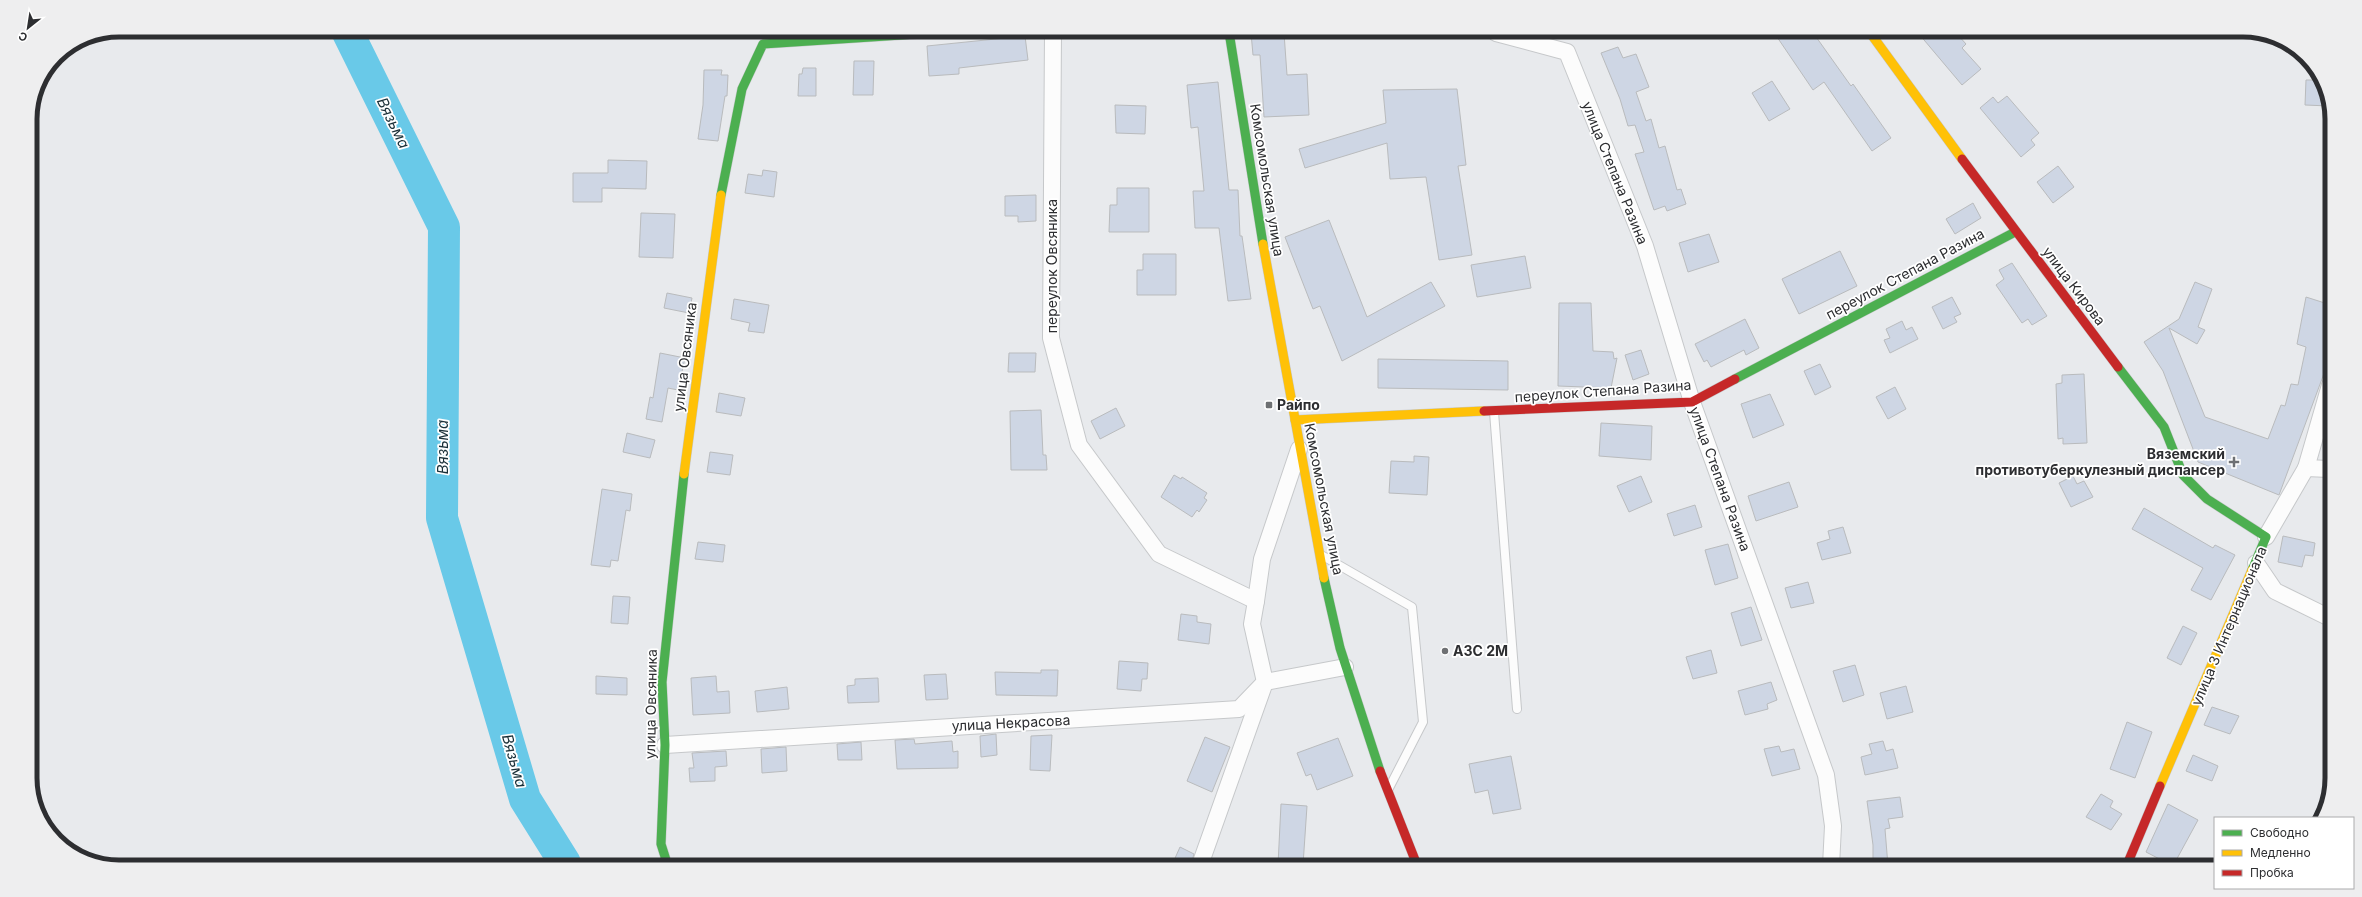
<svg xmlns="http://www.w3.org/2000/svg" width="2362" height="897" viewBox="0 0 2362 897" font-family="Inter,sans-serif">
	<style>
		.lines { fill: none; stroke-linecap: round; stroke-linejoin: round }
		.river { stroke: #69c9e8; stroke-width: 32 }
		.building { fill: #ced6e4; stroke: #b9bbbd }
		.lane-casing { stroke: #c6c8ca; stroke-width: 10 }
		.street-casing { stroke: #c6c8ca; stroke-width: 18 }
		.fast-casing { stroke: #c6c8ca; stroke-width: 10 }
		.slow-casing { stroke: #c6c8ca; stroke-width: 10 }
		.jam-casing { stroke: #c6c8ca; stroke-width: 10 }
		.lane { stroke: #fcfcfc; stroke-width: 8 }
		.street { stroke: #fcfcfc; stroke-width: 16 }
		.fast { stroke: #4caf50; stroke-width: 9 }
		.slow { stroke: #ffc107; stroke-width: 9 }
		.jam { stroke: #c62828; stroke-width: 9 }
		.poi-dot { fill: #6e7073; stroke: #fff; stroke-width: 1.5 }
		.labels { text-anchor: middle; stroke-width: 3.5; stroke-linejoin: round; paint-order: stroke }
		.street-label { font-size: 14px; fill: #2d2e31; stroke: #fff }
		.poi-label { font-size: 14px; font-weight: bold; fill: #2d2e31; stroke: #fff; text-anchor: start }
		.water-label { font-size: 15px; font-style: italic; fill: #1a3038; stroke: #fff }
		.rim { fill: none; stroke: #2d2e31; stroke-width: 5 }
	</style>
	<rect width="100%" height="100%" fill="#e8eaed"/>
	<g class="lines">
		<!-- river -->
		<polyline class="river" points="347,31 444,227 442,518 525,799 565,863"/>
	</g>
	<!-- building -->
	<g class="building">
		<polygon points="1251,33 1284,33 1287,75 1307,74 1309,115 1264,117 1260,55 1253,55"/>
		<polygon points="1775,34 1814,34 1851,86 1853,84 1891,138 1872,151 1824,82 1813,90"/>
		<polygon points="1919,34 1957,34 1966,44 1962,48 1981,69 1962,85"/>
		<polygon points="1025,36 1028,60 959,68 959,74 929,76 927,46"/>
		<polygon points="1618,47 1623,58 1636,54 1649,87 1636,92 1646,121 1651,119 1659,148 1665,146 1677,190 1681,189 1686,204 1667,211 1665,206 1654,210 1635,154 1644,152 1635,125 1628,126 1620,99 1601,53"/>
		<polygon points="854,61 874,61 873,95 853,95"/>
		<polygon points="803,68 816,68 816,96 798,96 799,74 802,74"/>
		<polygon points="704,70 722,70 721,75 728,75 727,96 725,96 718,141 698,139 703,105"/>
		<polygon points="2306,80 2319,80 2329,106 2305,105"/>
		<polygon points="1772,81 1790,109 1769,121 1752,93"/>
		<polygon points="1218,82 1229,190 1238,190 1240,236 1242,236 1251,299 1228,301 1219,228 1195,228 1193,191 1204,191 1198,127 1191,128 1187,85"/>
		<polygon points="1457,89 1466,165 1458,166 1472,255 1439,260 1426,177 1390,179 1387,143 1305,168 1299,149 1386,123 1383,90"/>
		<polygon points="2007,96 2039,133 2031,140 2035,145 2021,157 1980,108 1993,97 1998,103"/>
		<polygon points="1115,105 1146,106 1145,134 1116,133"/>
		<polygon points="608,160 647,161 646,189 602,188 602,202 573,202 573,173 608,173"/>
		<polygon points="2058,166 2074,187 2053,203 2037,182"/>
		<polygon points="763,170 777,172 774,197 745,193 748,174 762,176"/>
		<polygon points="1117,188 1149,188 1149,232 1109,232 1110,205 1117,205"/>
		<polygon points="1036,195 1036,221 1018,222 1018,216 1005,216 1005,196"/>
		<polygon points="1973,203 1981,218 1955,234 1946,219"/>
		<polygon points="641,213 675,214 673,258 639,257"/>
		<polygon points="1329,220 1367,317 1431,282 1445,306 1342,361 1320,306 1313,309 1285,237"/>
		<polygon points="1709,234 1719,262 1688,272 1679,243"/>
		<polygon points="1840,251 1857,286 1799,314 1782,279"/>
		<polygon points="1143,254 1176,254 1176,295 1137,295 1137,270 1143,270"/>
		<polygon points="1525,256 1531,288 1477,297 1471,265"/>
		<polygon points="2012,263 2047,316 2032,325 2028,319 2022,323 1996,285 2004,279 1999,270"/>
		<polygon points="2195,282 2212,289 2198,327 2205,330 2197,344 2169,328 2205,417 2268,439 2281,405 2285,406 2291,384 2298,385 2306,347 2297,344 2306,297 2331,305 2326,368 2279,495 2198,462 2163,371 2144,342 2179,319"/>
		<polygon points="667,293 692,298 689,313 664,308"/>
		<polygon points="1952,297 1961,314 1954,317 1957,322 1943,329 1932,307"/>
		<polygon points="734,299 769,305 764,333 748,331 750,323 731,319"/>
		<polygon points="1559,303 1591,303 1593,351 1613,352 1614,359 1617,358 1611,388 1558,386"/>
		<polygon points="1745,319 1759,348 1746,355 1744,350 1711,367 1707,360 1704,362 1695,344"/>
		<polygon points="1902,321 1906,330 1912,327 1918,339 1890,353 1884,340 1890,338 1886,329"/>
		<polygon points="1641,350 1649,374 1633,380 1625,355"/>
		<polygon points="660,353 685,358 678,390 668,388 662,422 646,419 650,397 653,398"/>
		<polygon points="1009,353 1036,353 1035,372 1008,372"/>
		<polygon points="1378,359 1508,361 1508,390 1378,388"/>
		<polygon points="1820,364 1831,387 1815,395 1804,371"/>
		<polygon points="2084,374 2087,443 2063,444 2063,438 2058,439 2056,384 2062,383 2062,375"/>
		<polygon points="1895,387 1906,409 1888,419 1876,397"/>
		<polygon points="719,393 745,398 741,416 716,412"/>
		<polygon points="1770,394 1784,425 1753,438 1741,404"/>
		<polygon points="1116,408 1125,426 1100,439 1091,421"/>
		<polygon points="1041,410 1043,455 1046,455 1047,470 1011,470 1010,411"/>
		<polygon points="1601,423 1652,426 1651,460 1599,456"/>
		<polygon points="627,433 655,440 650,458 623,452"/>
		<polygon points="710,452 733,455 730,475 707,472"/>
		<polygon points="1414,456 1429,457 1427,495 1389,493 1391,461 1414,462"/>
		<polygon points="1174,475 1181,479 1182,477 1207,493 1204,498 1207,500 1199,512 1197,510 1192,517 1161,497"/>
		<polygon points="1641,476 1652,502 1629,512 1617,486"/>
		<polygon points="2073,476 2077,484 2084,481 2093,497 2071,507 2059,483"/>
		<polygon points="1789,482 1798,507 1756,521 1748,496"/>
		<polygon points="602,489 632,494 630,511 626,510 618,561 611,560 610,567 591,565"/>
		<polygon points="1695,505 1702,527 1674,536 1667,514"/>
		<polygon points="2144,508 2213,548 2215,545 2235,555 2211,600 2191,590 2203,568 2132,529"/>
		<polygon points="1843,527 1851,553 1822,560 1817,543 1830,539 1828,531"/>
		<polygon points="2283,536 2315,543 2313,556 2305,555 2302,567 2278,562"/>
		<polygon points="698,542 725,545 723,562 695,559"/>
		<polygon points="1728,544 1738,578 1715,585 1705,550"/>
		<polygon points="1808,582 1814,603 1791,608 1785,588"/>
		<polygon points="613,596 630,597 628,624 611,623"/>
		<polygon points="1751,607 1762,640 1741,646 1731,613"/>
		<polygon points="1181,614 1197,616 1197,622 1211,624 1209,644 1178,640"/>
		<polygon points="2183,626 2197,633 2181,665 2167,658"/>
		<polygon points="1711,650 1717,673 1693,679 1686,657"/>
		<polygon points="1119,661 1148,663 1147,679 1142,679 1141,691 1117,689"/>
		<polygon points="1855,665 1864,695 1843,702 1833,671"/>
		<polygon points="1041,670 1058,670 1057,696 996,695 995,672 1041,673"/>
		<polygon points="946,674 948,699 926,700 924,675"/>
		<polygon points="596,676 627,678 627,695 596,694"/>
		<polygon points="716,676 717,692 729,691 730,713 693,715 691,678"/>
		<polygon points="878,678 879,702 848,703 847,686 855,685 855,679"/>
		<polygon points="1771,682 1777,700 1767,704 1768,709 1745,715 1738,691"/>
		<polygon points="1906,686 1913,712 1887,719 1880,693"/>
		<polygon points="787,687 789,709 757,712 755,691"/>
		<polygon points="2212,707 2239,716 2230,734 2204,725"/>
		<polygon points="2127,722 2152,732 2135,778 2110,769"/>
		<polygon points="996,734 997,755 981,757 980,736"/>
		<polygon points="1052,735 1050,771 1030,770 1031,736"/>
		<polygon points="1205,737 1230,747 1212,792 1187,781"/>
		<polygon points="1338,738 1353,776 1317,790 1311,774 1306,776 1297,753"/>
		<polygon points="914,739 915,744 952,741 953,752 958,751 958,768 897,769 895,740"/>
		<polygon points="1883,741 1886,751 1893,749 1898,768 1865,775 1861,757 1872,754 1869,744"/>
		<polygon points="861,742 862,760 838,760 837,744"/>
		<polygon points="1779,746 1781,752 1794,749 1800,769 1772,776 1764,749"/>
		<polygon points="786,747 787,771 762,773 761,749"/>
		<polygon points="726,751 727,766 715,767 715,781 690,782 689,768 694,768 692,753"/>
		<polygon points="2193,755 2218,766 2212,781 2186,771"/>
		<polygon points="1511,756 1521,809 1493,814 1488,790 1475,793 1469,764"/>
		<polygon points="2101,794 2113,801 2110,807 2122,814 2111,830 2086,817"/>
		<polygon points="1900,797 1903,817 1888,819 1890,828 1885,829 1888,866 1873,866 1873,845 1867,801"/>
		<polygon points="1281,804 1307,806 1303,865 1278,865"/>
		<polygon points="2168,804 2198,820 2173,866 2146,852"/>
		<polygon points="1180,847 1194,854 1191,865 1172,865"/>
	</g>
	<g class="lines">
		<!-- lane casing -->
		<g class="lane-casing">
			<g id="lane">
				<polyline points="1494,412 1517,709"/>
				<polyline points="1323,556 1412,607 1423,722 1389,788"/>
			</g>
		</g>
		<!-- street casing -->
		<g class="street-casing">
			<g id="street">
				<polyline points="1053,32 1051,338 1079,445 1159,554 1256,601"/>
				<polyline points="1496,33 1567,52 1645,246 1692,402 1826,775 1833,826 1831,866"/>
				<polyline points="2306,468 2329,469"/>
				<polyline points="2266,537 2306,468 2330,385"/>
				<polyline points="2256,563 2275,591 2328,617"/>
				<polyline points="665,745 1239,709 1265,682 1345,667"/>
				<polyline points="1200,865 1265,682 1252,624 1256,601 1262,559 1299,449"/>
			</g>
		</g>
		<!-- fast casing -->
		<g class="fast-casing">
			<g id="fast">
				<polyline points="1229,32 1263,244"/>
				<polyline points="721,195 742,89 763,44 948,32"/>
				<polyline points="2118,367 2164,427 2183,475 2207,499 2266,537 2252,570"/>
				<polyline points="1735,379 2015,232"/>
				<polyline points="1324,578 1340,648 1380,771"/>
				<polyline points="667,863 661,844 665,745 662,682 684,474"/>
			</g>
		</g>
		<!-- slow casing -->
		<g class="slow-casing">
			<g id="slow">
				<polyline points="1871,34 1962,159"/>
				<polyline points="1263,244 1324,578"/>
				<polyline points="1295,420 1484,411"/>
				<polyline points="684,474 721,195"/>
				<polyline points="2160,786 2252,570"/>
			</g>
		</g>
		<!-- jam casing -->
		<g class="jam-casing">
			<g id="jam">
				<polyline points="1962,159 2118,367"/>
				<polyline points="1484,411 1692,402 1735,379"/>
				<polyline points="1380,771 1417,865"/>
				<polyline points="2126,867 2160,786"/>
			</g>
		</g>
		<!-- lane -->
		<use href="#lane" class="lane"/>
		<!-- street -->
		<use href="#street" class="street"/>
		<!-- fast -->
		<use href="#fast" class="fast"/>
		<!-- slow -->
		<use href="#slow" class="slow"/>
		<!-- jam -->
		<use href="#jam" class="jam"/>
	</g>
	<!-- markers -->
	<g class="poi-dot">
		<rect x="1265" y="401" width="8" height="8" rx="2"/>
		<path d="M2232 456h4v4h4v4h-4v4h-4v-4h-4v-4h4z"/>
		<circle cx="1445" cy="651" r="4"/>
	</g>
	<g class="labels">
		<!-- street labels -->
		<g class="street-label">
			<text transform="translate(1615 173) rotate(68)" y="5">улица Степана Разина</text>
			<text transform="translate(1267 180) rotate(81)" y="5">Комсомольская улица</text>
			<text transform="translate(1052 266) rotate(-90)" y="5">переулок Овсяника</text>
			<text transform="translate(1905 274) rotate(-28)" y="5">переулок Степана Разина</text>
			<text transform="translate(2074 286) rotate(53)" y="5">улица Кирова</text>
			<text transform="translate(685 357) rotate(-83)" y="5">улица Овсяника</text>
			<text transform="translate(1603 391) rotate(-4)" y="5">переулок Степана Разина</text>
			<text transform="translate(1720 479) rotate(70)" y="5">улица Степана Разина</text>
			<text transform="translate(1324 499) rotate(79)" y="5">Комсомольская улица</text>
			<text transform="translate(2229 626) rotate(-67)" y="5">улица 3 Интернационала</text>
			<text transform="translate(651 704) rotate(-89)" y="5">улица Овсяника</text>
			<text transform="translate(1011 723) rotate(-3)" y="5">улица Некрасова</text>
		</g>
		<!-- poi labels -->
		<g class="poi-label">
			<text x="1277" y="410">Райпо</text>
			<text x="2225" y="459" text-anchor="end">Вяземский<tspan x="2225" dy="16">противотуберкулезный диспансер</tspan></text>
			<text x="1453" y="656">АЗС 2М</text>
		</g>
		<!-- water labels -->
		<g class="water-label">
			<text transform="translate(393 123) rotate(64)" y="5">Вязьма</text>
			<text transform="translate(443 447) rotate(-90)" y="5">Вязьма</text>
			<text transform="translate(514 761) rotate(74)" y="5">Вязьма</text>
		</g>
	</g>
	<!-- crop -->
	<path d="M0 0H2362V897H0ZM119 37H2243A82 82 0 0 1 2325 119V778A82 82 0 0 1 2243 860H119A82 82 0 0 1 37 778V119A82 82 0 0 1 119 37Z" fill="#eeeeef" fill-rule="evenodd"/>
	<path class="rim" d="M119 37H2243A82 82 0 0 1 2325 119V778A82 82 0 0 1 2243 860H119A82 82 0 0 1 37 778V119A82 82 0 0 1 119 37Z"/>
	<!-- legend -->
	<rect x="2214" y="817" width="140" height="72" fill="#ffffff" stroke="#ababad"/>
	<rect x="2222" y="830" width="20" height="6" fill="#4caf50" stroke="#ababad"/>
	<text x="2250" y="837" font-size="12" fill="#2d2e31">Свободно</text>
	<rect x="2222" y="850" width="20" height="6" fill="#ffc107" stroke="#ababad"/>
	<text x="2250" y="857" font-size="12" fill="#2d2e31">Медленно</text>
	<rect x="2222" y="870" width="20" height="6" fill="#c62828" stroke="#ababad"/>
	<text x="2250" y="877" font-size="12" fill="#2d2e31">Пробка</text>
	<!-- north arrow -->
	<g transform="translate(28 28) rotate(210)" stroke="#ffffff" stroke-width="3" paint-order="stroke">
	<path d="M0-3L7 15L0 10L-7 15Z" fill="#2d2e31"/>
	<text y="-6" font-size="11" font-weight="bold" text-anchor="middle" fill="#2d2e31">С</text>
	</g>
</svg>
